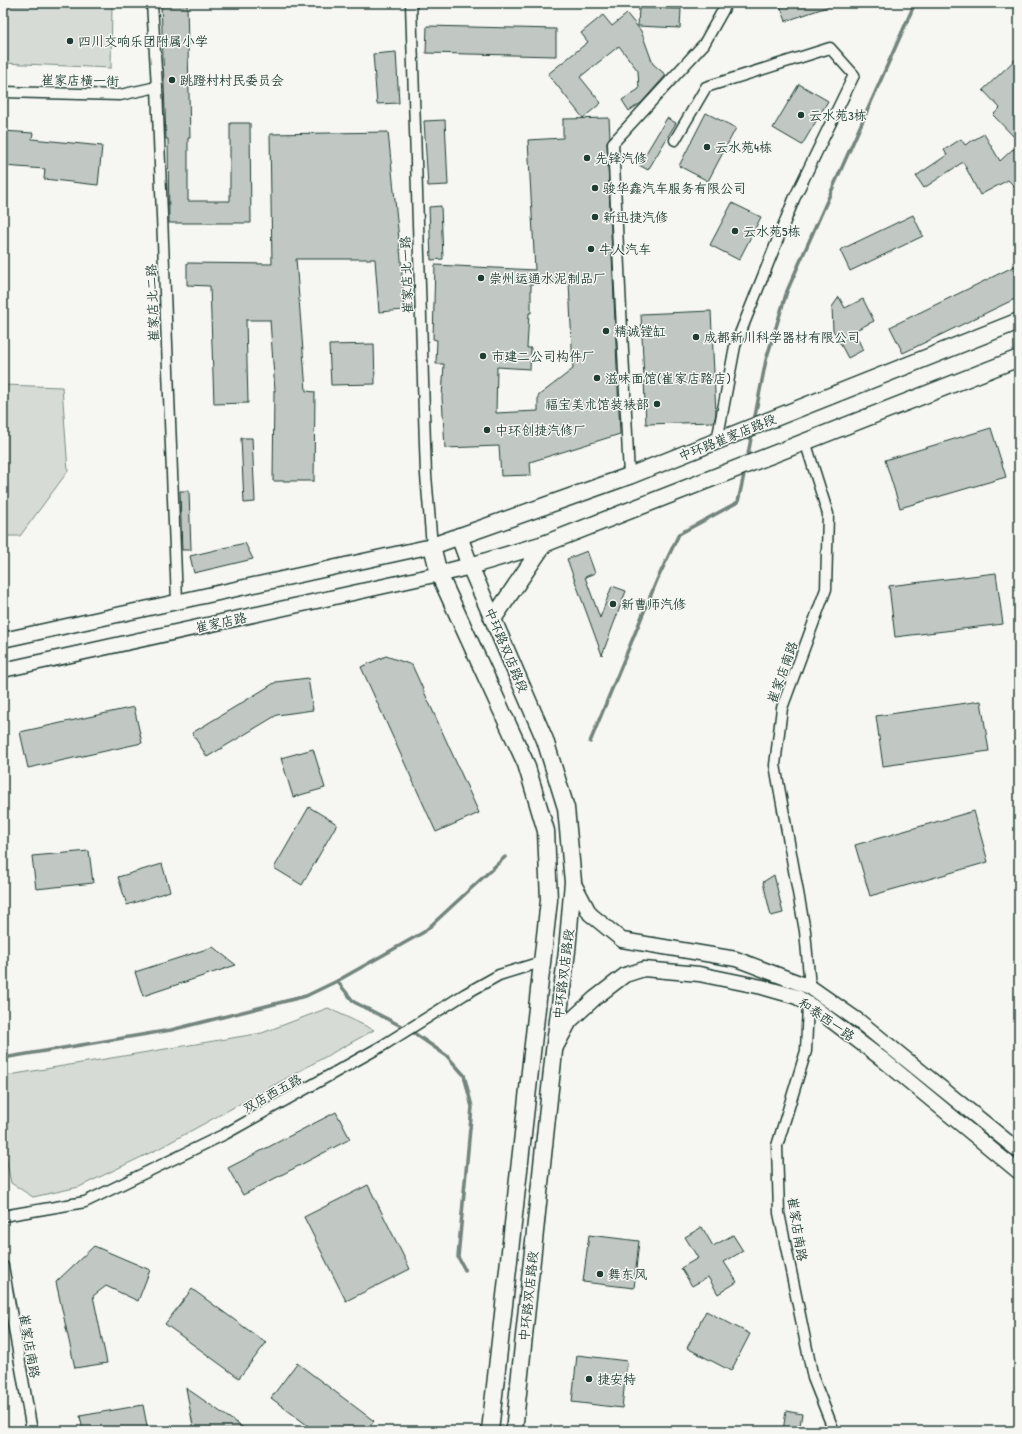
<svg xmlns="http://www.w3.org/2000/svg" width="1022" height="1434" viewBox="0 0 1022 1434" font-family="'Patrick Hand','LXGW WenKai TC',sans-serif">
	<style>
		.green { fill: #d6dbd6; stroke: #7a8c85 }
		.lines { fill: none; stroke-linecap: round; stroke-linejoin: round }
		.stream { stroke: #72847d; stroke-width: 3.5 }
		.building { fill: #c1c8c3; stroke: #1f3d34; fill-rule: evenodd }
		.street-casing { stroke: #1f3d34; stroke-width: 13 }
		.secondary-casing { stroke: #1f3d34; stroke-width: 17 }
		.primary-casing { stroke: #1f3d34; stroke-width: 19 }
		.street { stroke: #f6f6f2; stroke-width: 10 }
		.secondary { stroke: #f6f6f2; stroke-width: 14 }
		.primary { stroke: #f6f6f2; stroke-width: 16 }
		.poi-dot { fill: #1f3d34; stroke: #f6f6f2; stroke-width: 1.5 }
		.labels { text-anchor: middle; stroke-width: 3; stroke-linejoin: round; paint-order: stroke }
		.poi-label { font-size: 13px; fill: #1f3d34; stroke: #f6f6f2; text-anchor: start }
		.street-label { font-size: 13px; fill: #1f3d34; stroke: #f6f6f2 }
	</style>
	<rect width="100%" height="100%" fill="#f6f6f2"/>
	<filter id="ink" filterUnits="userSpaceOnUse"><feTurbulence type="fractalNoise" baseFrequency=".025" numOctaves="2"/><feDisplacementMap in="SourceGraphic" scale="8" xChannelSelector="R" yChannelSelector="G"/><feConvolveMatrix kernelMatrix="1 2 1 2 8 2 1 2 1" color-interpolation-filters="sRGB"/></filter>
	<g filter="url(#ink)">
		<!-- green -->
		<g class="green">
			<polygon points="112,4 111,68 3,63 3,6"/>
			<polygon points="3,385 62,387 68,471 20,536 3,536"/>
			<polygon points="328,1008 374,1030 158,1149 79,1187 33,1197 11,1183 3,1142 3,1076 262,1033"/>
		</g>
		<g class="lines">
			<!-- stream -->
			<g class="stream">
				<polyline points="754,421 766,360 787,291 915,3"/>
				<polyline points="747,460 752,433"/>
				<polyline points="590,742 657,580 679,534 738,502 745,470"/>
				<polyline points="337,981 354,1002 411,1031 447,1056 464,1075 472,1107 458,1257 465,1270"/>
				<polyline points="3,1058 171,1030 306,996 337,981 424,932 505,857"/>
			</g>
		</g>
		<!-- building -->
		<g class="building">
			<polygon points="161,3 187,3 190,138 188,138 188,201 230,201 230,123 250,123 251,223 169,223 168,139 166,139"/>
			<polygon points="779,3 833,3 833,5 786,21"/>
			<polygon points="639,8 681,9 680,28 638,26"/>
			<polygon points="627,14 641,31 653,64 666,75 641,103 629,111 622,100 639,89 638,71 619,46 580,77 601,103 583,118 548,74 588,42 581,33 603,15 612,26"/>
			<polygon points="427,26 556,29 556,56 426,53"/>
			<polygon points="396,52 399,103 377,104 373,54"/>
			<polygon points="1019,56 1019,132 1014,137 993,115 1000,108 983,90"/>
			<polygon points="799,84 828,101 802,145 773,128"/>
			<polygon points="706,113 736,128 708,181 679,166"/>
			<path d="M609,118l1,19 -3,6 13,291 -90,28 1,13 -30,1 -2,-30 -54,2 -3,-51 2,-33h-8l1,-24 -4,-1 2,-74 100,5 -7,-130 35,-2v-19zM569,282l4,87 -35,27v15l-42,2 1,-46 33,2 1,-21h-4l2,-35h2v-29z"/>
			<polygon points="667,118 676,123 648,170 639,165"/>
			<polygon points="445,120 448,185 428,186 424,121"/>
			<polygon points="3,131 33,133 32,139 102,146 98,185 44,179 45,169 3,166"/>
			<polygon points="388,132 401,259 404,310 379,312 375,259 296,259 306,391 315,392 314,481 273,481 274,391 275,391 270,320 246,320 248,403 214,404 210,286 187,285 187,263 272,264 270,134"/>
			<polygon points="984,134 1000,161 1013,149 1019,155 1019,191 1008,180 980,195 963,162 924,188 916,176 947,155 944,150 961,139 965,145"/>
			<polygon points="732,203 761,217 739,260 710,245"/>
			<polygon points="441,206 443,259 431,260 429,207"/>
			<polygon points="913,215 923,236 850,271 840,250"/>
			<polygon points="1019,264 1019,297 903,353 890,327"/>
			<polygon points="839,297 845,308 863,299 874,321 854,331 863,350 848,358 833,330 832,307"/>
			<polygon points="711,311 716,414 714,422 646,424 641,314"/>
			<polygon points="374,344 375,384 331,385 329,345"/>
			<polygon points="991,428 1006,477 900,508 885,460"/>
			<polygon points="241,438 252,438 255,502 244,503"/>
			<polygon points="180,491 189,491 191,550 182,550"/>
			<polygon points="245,543 253,559 194,573 190,556"/>
			<polygon points="587,551 595,573 585,577 600,618 612,586 626,591 602,655 567,559"/>
			<polygon points="996,573 1003,624 895,637 889,586"/>
			<polygon points="386,656 412,665 479,813 436,832 361,667"/>
			<polygon points="308,678 313,710 277,715 207,757 192,733 276,682"/>
			<polygon points="981,701 989,751 883,766 876,716"/>
			<polygon points="134,707 142,743 28,768 20,732"/>
			<polygon points="313,749 325,788 293,797 281,758"/>
			<polygon points="309,807 337,824 302,885 274,868"/>
			<polygon points="974,811 988,862 870,896 855,845"/>
			<polygon points="89,851 93,883 36,889 32,856"/>
			<polygon points="162,864 170,891 127,905 118,877"/>
			<polygon points="774,875 783,913 771,916 763,882"/>
			<polygon points="213,947 236,965 143,996 135,972"/>
			<polygon points="336,1112 350,1139 243,1195 228,1168"/>
			<polygon points="368,1185 410,1269 346,1301 304,1217"/>
			<polygon points="702,1227 713,1246 733,1235 743,1251 724,1262 737,1282 718,1294 708,1277 692,1286 681,1268 698,1258 685,1237"/>
			<polygon points="589,1235 639,1241 634,1288 583,1282"/>
			<polygon points="94,1246 150,1270 138,1301 106,1286 93,1296 107,1363 75,1368 56,1282"/>
			<polygon points="192,1289 266,1343 239,1378 165,1324"/>
			<polygon points="706,1311 750,1334 731,1371 687,1348"/>
			<polygon points="577,1355 627,1361 622,1408 572,1402"/>
			<polygon points="297,1363 374,1421 366,1431 315,1431 271,1398"/>
			<polygon points="186,1388 248,1431 194,1431"/>
			<polygon points="143,1405 148,1431 83,1431 80,1416"/>
			<polygon points="786,1411 802,1414 799,1431 783,1431"/>
		</g>
		<g class="lines">
			<!-- street casing -->
			<g class="street-casing">
				<g id="street">
					<polyline points="152,3 157,87 177,601"/>
					<polyline points="411,3 426,475 432,546"/>
					<polyline points="3,92 120,95 157,87"/>
					<polyline points="675,140 706,87 830,48 854,75 794,199 735,346 717,441"/>
					<polyline points="805,441 828,514 826,589 782,708 775,765 805,931 810,987"/>
					<polyline points="629,476 613,143 704,44 727,3"/>
					<polyline points="808,1004 806,1051 777,1146 779,1213 813,1378 834,1431"/>
					<polyline points="3,1216 85,1202 225,1134 382,1046 465,994 499,975 541,962"/>
					<polyline points="3,1266 32,1431"/>
				</g>
			</g>
			<!-- secondary casing -->
			<g class="secondary-casing">
				<g id="secondary">
					<polyline points="3,640 432,546"/>
					<polyline points="3,670 439,574"/>
					<polyline points="573,882 590,914 622,940 736,959 810,987 860,1022 1019,1151"/>
					<polyline points="556,1047 570,1021 595,998 625,975 644,969 699,974 762,987 797,997 816,1009 882,1059 1019,1172"/>
				</g>
			</g>
			<!-- primary casing -->
			<g class="primary-casing">
				<g id="primary">
					<polyline points="459,536 470,566 545,740 566,808 573,882 567,951 554,1051 514,1431"/>
					<polyline points="439,574 470,566 544,544 1019,358"/>
					<polyline points="493,619 544,544"/>
					<polyline points="490,1431 549,900 546,831 526,764 439,574 432,546 629,476 1019,321"/>
				</g>
			</g>
			<!-- street -->
			<use href="#street" class="street"/>
			<!-- secondary -->
			<use href="#secondary" class="secondary"/>
			<!-- primary -->
			<use href="#primary" class="primary"/>
		</g>
	</g>
	<!-- markers -->
	<g class="poi-dot">
		<circle cx="70" cy="41" r="4"/>
		<circle cx="172" cy="80" r="4"/>
		<circle cx="801" cy="115" r="4"/>
		<circle cx="707" cy="147" r="4"/>
		<circle cx="587" cy="158" r="4"/>
		<circle cx="595" cy="188" r="4"/>
		<circle cx="595" cy="217" r="4"/>
		<circle cx="735" cy="231" r="4"/>
		<circle cx="591" cy="249" r="4"/>
		<circle cx="481" cy="278" r="4"/>
		<circle cx="606" cy="331" r="4"/>
		<circle cx="696" cy="337" r="4"/>
		<circle cx="483" cy="356" r="4"/>
		<circle cx="597" cy="378" r="4"/>
		<circle cx="657" cy="404" r="4"/>
		<circle cx="487" cy="430" r="4"/>
		<circle cx="613" cy="604" r="4"/>
		<circle cx="600" cy="1274" r="4"/>
		<circle cx="589" cy="1379" r="4"/>
	</g>
	<g class="labels">
		<!-- poi labels -->
		<g class="poi-label">
			<text x="78" y="46">四川交响乐团附属小学</text>
			<text x="180" y="85">跳蹬村村民委员会</text>
			<text x="809" y="120">云水苑3栋</text>
			<text x="715" y="152">云水苑4栋</text>
			<text x="595" y="163">先锋汽修</text>
			<text x="603" y="193">骏华鑫汽车服务有限公司</text>
			<text x="603" y="222">新迅捷汽修</text>
			<text x="743" y="236">云水苑5栋</text>
			<text x="599" y="254">牛人汽车</text>
			<text x="489" y="283">崇州运通水泥制品厂</text>
			<text x="614" y="336">精诚镗缸</text>
			<text x="704" y="342">成都新川科学器材有限公司</text>
			<text x="491" y="361">市建二公司构件厂</text>
			<text x="605" y="383">滋味面馆(崔家店路店)</text>
			<text x="649" y="409" text-anchor="end">福宝美术馆装裱部</text>
			<text x="495" y="435">中环创捷汽修厂</text>
			<text x="621" y="609">新曹师汽修</text>
			<text x="608" y="1279">舞东风</text>
			<text x="597" y="1384">捷安特</text>
		</g>
		<!-- street labels -->
		<g class="street-label">
			<text transform="translate(80 80) rotate(1)" y="5">崔家店横一街</text>
			<text transform="translate(406 275) rotate(-92)" y="5">崔家店北一路</text>
			<text transform="translate(152 303) rotate(-92)" y="5">崔家店北二路</text>
			<text transform="translate(727 437) rotate(-22)" y="5">中环路崔家店路段</text>
			<text transform="translate(221 622) rotate(-12)" y="5">崔家店路</text>
			<text transform="translate(507 650) rotate(67)" y="5">中环路双店路段</text>
			<text transform="translate(782 672) rotate(-70)" y="5">崔家店南路</text>
			<text transform="translate(563 974) rotate(-83)" y="5">中环路双店路段</text>
			<text transform="translate(827 1019) rotate(35)" y="5">和泰西一路</text>
			<text transform="translate(272 1093) rotate(-29)" y="5">双店西五路</text>
			<text transform="translate(798 1229) rotate(81)" y="5">崔家店南路</text>
			<text transform="translate(528 1296) rotate(-84)" y="5">中环路双店路段</text>
			<text transform="translate(30 1346) rotate(80)" y="5">崔家店南路</text>
		</g>
	</g>
	<!-- margin -->
	<rect width="1022" height="1434" fill="none" stroke="#f6f6f2" stroke-width="16"/>
	<rect x="8" y="8" width="1006" height="1418" fill="none" stroke="#1f3d34" stroke-width="1.5" filter="url(#ink)"/>
</svg>
